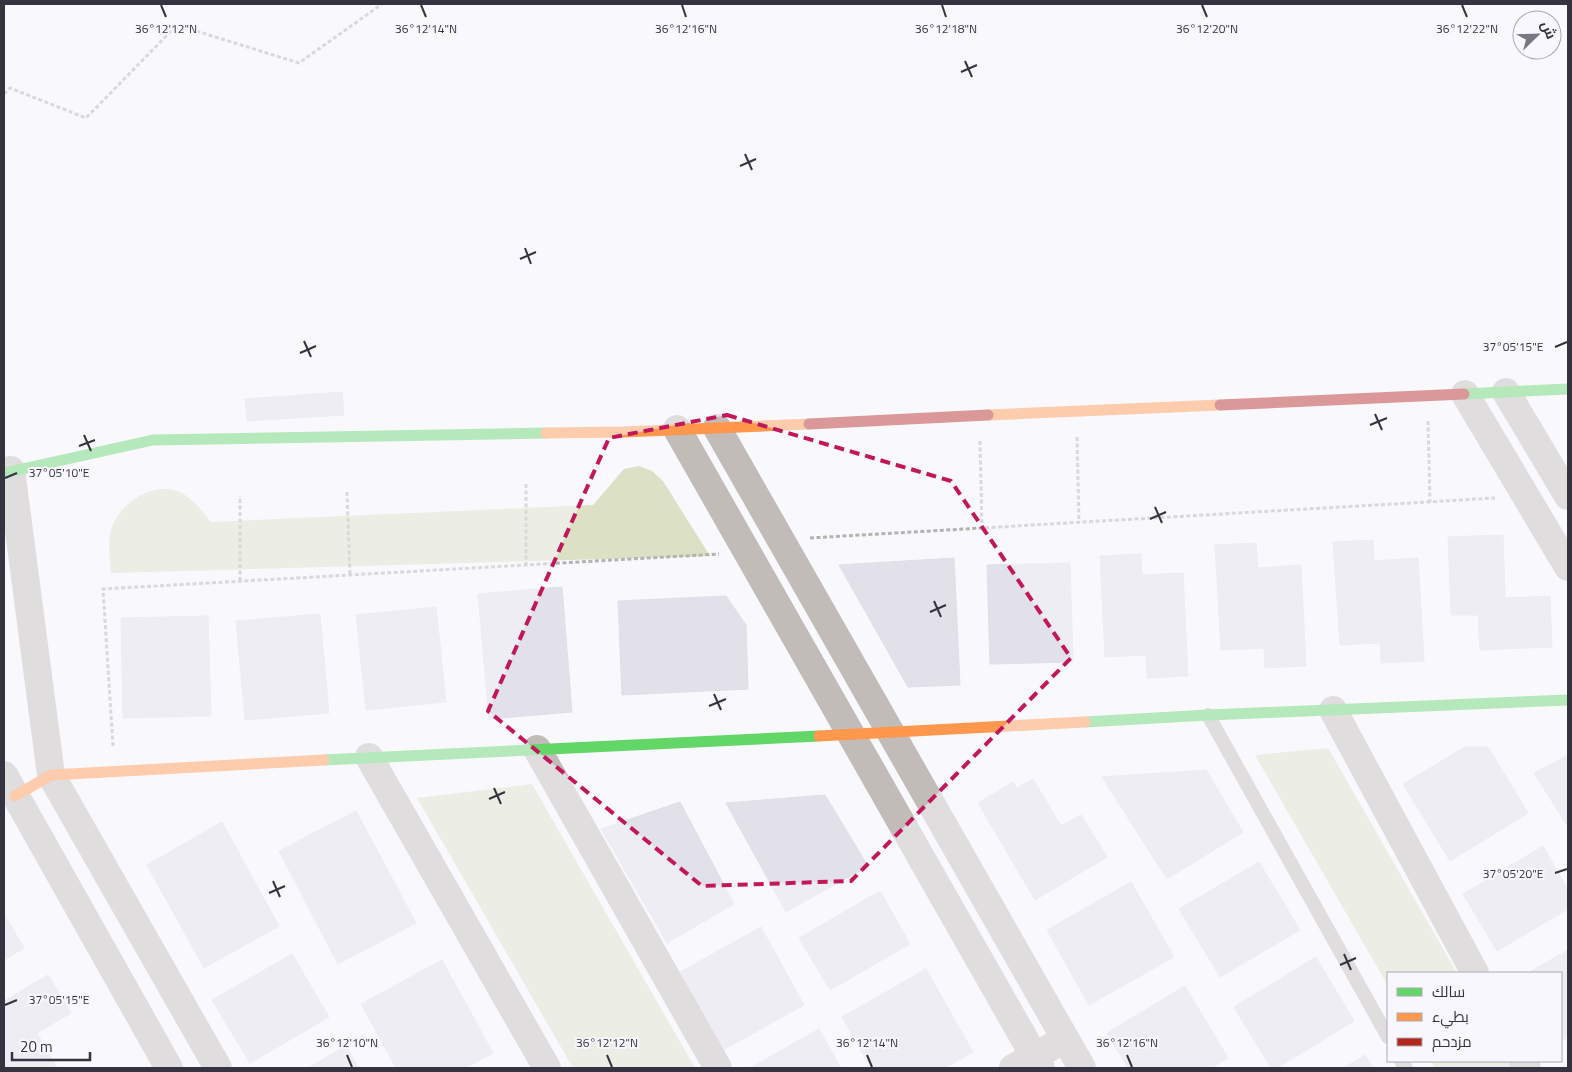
<svg xmlns="http://www.w3.org/2000/svg" width="1572" height="1072" viewBox="0 0 1572 1072" font-family="'Titillium Web',Cairo,sans-serif">
	<style>
		.green { fill: #dce0c5 }
		.building { fill: #e2e1e9; stroke: #e0dfe7 }
		.lines { fill: none; stroke-linecap: round; stroke-linejoin: round }
		.path { stroke: #b6b2b0; stroke-width: 3; stroke-dasharray: 4 2.5; stroke-linecap: butt }
		.lane { stroke: #c1bcb8; stroke-width: 14 }
		.street { stroke: #c1bcb8; stroke-width: 28 }
		.fast { stroke: #63d668; stroke-width: 11 }
		.slow { stroke: #ff974d; stroke-width: 11 }
		.jam { stroke: #b3261e; stroke-width: 11 }
		.marked { fill: none; stroke: #c2185b; stroke-width: 4; stroke-dasharray: 10 6; stroke-linejoin: round }
		.ticks { fill: none; stroke: #34333f; stroke-width: 2 }
		.ticks-label { font-size: 12px; text-anchor: middle; fill: #34333f; stroke: #f8f7fe; stroke-width: 4; stroke-linejoin: round; paint-order: stroke }
	</style>
	<rect width="100%" height="100%" fill="#f9f8fd"/>
	<!-- green -->
	<g class="green">
		<path d="M639,466l13,5 11,10 47,75 -599,17c-1,-16 -4,-32 1,-46 8,-23 37,-43 62,-37 16,4 27,20 37,32l382,-17 31,-36z"/>
		<polygon points="1328,748 1457,973 1388,973 1388,986 1255,755"/>
		<polygon points="532,784 695,1068 573,1068 417,798"/>
		<polygon points="1431,1061 1508,1061 1512,1068 1435,1068"/>
	</g>
	<!-- building -->
	<g class="building">
		<polygon points="342,392 344,415 247,421 245,399"/>
		<polygon points="1503,535 1505,598 1550,596 1552,647 1480,650 1478,615 1451,615 1448,537"/>
		<polygon points="1373,540 1374,561 1418,558 1424,661 1381,663 1380,643 1340,645 1333,542"/>
		<polygon points="1256,543 1258,568 1301,565 1306,666 1265,668 1264,648 1221,650 1215,545"/>
		<polygon points="1141,554 1142,575 1183,573 1188,676 1147,678 1146,655 1105,657 1100,556"/>
		<polygon points="954,558 960,685 908,687 839,565"/>
		<polygon points="1070,563 1073,662 990,664 987,565"/>
		<polygon points="562,587 572,712 489,719 478,594"/>
		<polygon points="726,596 746,625 748,689 622,695 618,601"/>
		<polygon points="436,607 446,702 366,710 356,615"/>
		<polygon points="320,614 329,713 245,720 236,621"/>
		<polygon points="208,616 211,716 123,718 121,618"/>
		<polygon points="1465,747 1488,747 1528,813 1450,861 1403,784"/>
		<polygon points="1568,755 1568,827 1534,773"/>
		<polygon points="1206,770 1243,832 1167,879 1102,777"/>
		<polygon points="1033,779 1061,826 1081,815 1107,857 1035,900 978,803 1013,782 1017,788"/>
		<polygon points="825,795 868,866 786,912 726,803"/>
		<polygon points="680,802 734,904 667,943 601,829"/>
		<polygon points="356,811 416,923 338,964 279,851"/>
		<polygon points="222,822 279,926 204,968 147,865"/>
		<polygon points="1543,846 1568,890 1568,909 1497,951 1463,894"/>
		<polygon points="1259,862 1300,930 1220,977 1179,909"/>
		<polygon points="1131,882 1174,957 1089,1005 1047,930"/>
		<polygon points="880,891 910,944 830,990 799,938"/>
		<polygon points="4,914 24,948 4,960"/>
		<polygon points="761,927 804,1005 723,1050 680,972"/>
		<polygon points="1568,950 1568,1037 1561,1041 1561,973 1528,973"/>
		<polygon points="292,954 329,1017 250,1063 212,1000"/>
		<polygon points="1316,957 1354,1021 1277,1068 1271,1068 1234,1007"/>
		<polygon points="442,960 493,1053 465,1068 396,1068 361,1004"/>
		<polygon points="926,969 973,1052 945,1068 871,1068 842,1017"/>
		<polygon points="48,975 71,1013 37,1033 57,1068 4,1068 4,1001"/>
		<polygon points="1185,986 1228,1058 1211,1068 1128,1068 1107,1033"/>
		<polygon points="819,1029 841,1068 750,1068"/>
		<polygon points="346,1046 359,1068 308,1068"/>
		<polygon points="1365,1055 1373,1068 1343,1068"/>
	</g>
	<g class="lines">
		<!-- path -->
		<g class="path">
			<polyline points="4,94 10,88 86,118 177,25 299,63 382,4"/>
			<polyline points="1428,421 1430,502"/>
			<polyline points="1077,437 1079,522"/>
			<polyline points="980,441 982,528"/>
			<polyline points="526,484 526,565"/>
			<polyline points="347,492 350,575"/>
			<polyline points="810,538 1495,498"/>
			<polyline points="240,581 240,496"/>
			<polyline points="113,746 103,589 719,554"/>
		</g>
		<!-- lane -->
		<g class="lane">
			<polyline points="1208,715 1388,1037"/>
			<polyline points="1401,1061 1406,1068"/>
		</g>
		<!-- street -->
		<g class="street">
			<polyline points="1506,392 1568,496"/>
			<polyline points="1465,394 1568,567"/>
			<polyline points="717,428 1082,1068"/>
			<polyline points="677,429 1041,1068"/>
			<polyline points="11,470 51,775 218,1068"/>
			<polyline points="1333,710 1475,973"/>
			<polyline points="537,749 718,1068"/>
			<polyline points="369,757 547,1068"/>
			<polyline points="4,775 169,1068"/>
			<polyline points="1523,1061 1527,1068"/>
			<polyline points="1013,1068 1051,1047"/>
		</g>
		<!-- fast -->
		<g class="fast">
			<polyline points="1464,394 1568,389"/>
			<polyline points="4,473 153,440 546,433"/>
			<polyline points="1085,722 1208,715 1568,700"/>
			<polyline points="324,760 819,736"/>
		</g>
		<!-- slow -->
		<g class="slow">
			<polyline points="988,415 1220,405"/>
			<polyline points="546,433 623,432 809,424"/>
			<polyline points="819,736 1085,722"/>
			<polyline points="15,796 51,775 324,760"/>
		</g>
		<!-- jam -->
		<g class="jam">
			<polyline points="1220,405 1464,394"/>
			<polyline points="809,424 988,415"/>
		</g>
	</g>
	<!-- marked area -->
	<path d="M0 0H1572V1072H0ZM727,415l224,66 120,177 -220,223 -149,5 -214,-175 121,-273z" fill="#f9f8fd" fill-opacity=".55" fill-rule="evenodd"/>
	<path class="marked" d="M727,415l224,66 120,177 -220,223 -149,5 -214,-175 121,-273z"/>
	<!-- ticks -->
	<path class="ticks" d="M161,5l5,12M421,5l5,12M682,5l4,12M942,5l4,12M1202,5l5,12M1462,5l5,12M965,61l7,16M961,72l16,-7M745,154l7,16M740,166l16,-7M525,248l6,16M520,259l16,-7M304,341l7,16M1555,347l12,-5M300,353l16,-7M1375,414l7,16M1370,425l17,-7M84,435l7,16M79,446l16,-6M5,478l12,-5M1155,507l7,16M1150,519l16,-7M934,601l7,16M930,612l16,-7M714,694l7,16M709,706l17,-7M494,788l7,16M489,799l16,-7M1555,873l12,-4M273,881l7,16M269,893l16,-7M1344,954l7,16M1340,965l16,-7M5,1005l12,-5M347,1055l5,12M607,1055l5,12M867,1055l5,12M1127,1055l5,12"/>
	<g class="ticks-label">
		<text x="166" y="33">36°12'12"N</text>
		<text x="426" y="33">36°12'14"N</text>
		<text x="686" y="33">36°12'16"N</text>
		<text x="946" y="33">36°12'18"N</text>
		<text x="1207" y="33">36°12'20"N</text>
		<text x="1467" y="33">36°12'22"N</text>
		<text x="1513" y="351">37°05'15"E</text>
		<text x="59" y="477">37°05'10"E</text>
		<text x="1513" y="878">37°05'20"E</text>
		<text x="59" y="1004">37°05'15"E</text>
		<text x="347" y="1047">36°12'10"N</text>
		<text x="607" y="1047">36°12'12"N</text>
		<text x="867" y="1047">36°12'14"N</text>
		<text x="1127" y="1047">36°12'16"N</text>
	</g>
	<!-- border -->
	<rect width="1572" height="1072" fill="none" stroke="#34333f" stroke-width="10"/>
	<!-- legend -->
	<rect x="1387" y="972" width="175" height="90" fill="#f8f7fe" stroke="#aaa9b2"/>
	<rect x="1397" y="988" width="25" height="8" fill="#63d668" stroke="#aaa9b2"/>
	<text x="1432" y="997" font-size="15" fill="#34333f">سالك</text>
	<rect x="1397" y="1013" width="25" height="8" fill="#ff974d" stroke="#aaa9b2"/>
	<text x="1432" y="1022" font-size="15" fill="#34333f">بطيء</text>
	<rect x="1397" y="1038" width="25" height="8" fill="#b3261e" stroke="#aaa9b2"/>
	<text x="1432" y="1047" font-size="15" fill="#34333f">مزدحم</text>
	<!-- north arrow -->
	<g transform="translate(1537 35) rotate(67)"><circle r="24" fill="#f8f7fe" stroke="#aaa9b2"/>
	<path d="M0-4L9 19L0 12L-9 19Z" fill="#797882"/>
	<text y="-8" font-size="14" font-weight="bold" text-anchor="middle" fill="#34333f">ش</text>
	</g>
	<!-- scale -->
	<path d="M12 1052v8h78v-8" fill="none" stroke="#34333f" stroke-width="2.5"/>
	<text x="20" y="1052" font-size="15" fill="#34333f" stroke="#f8f7fe" stroke-width="4" paint-order="stroke">20 m</text>
</svg>
